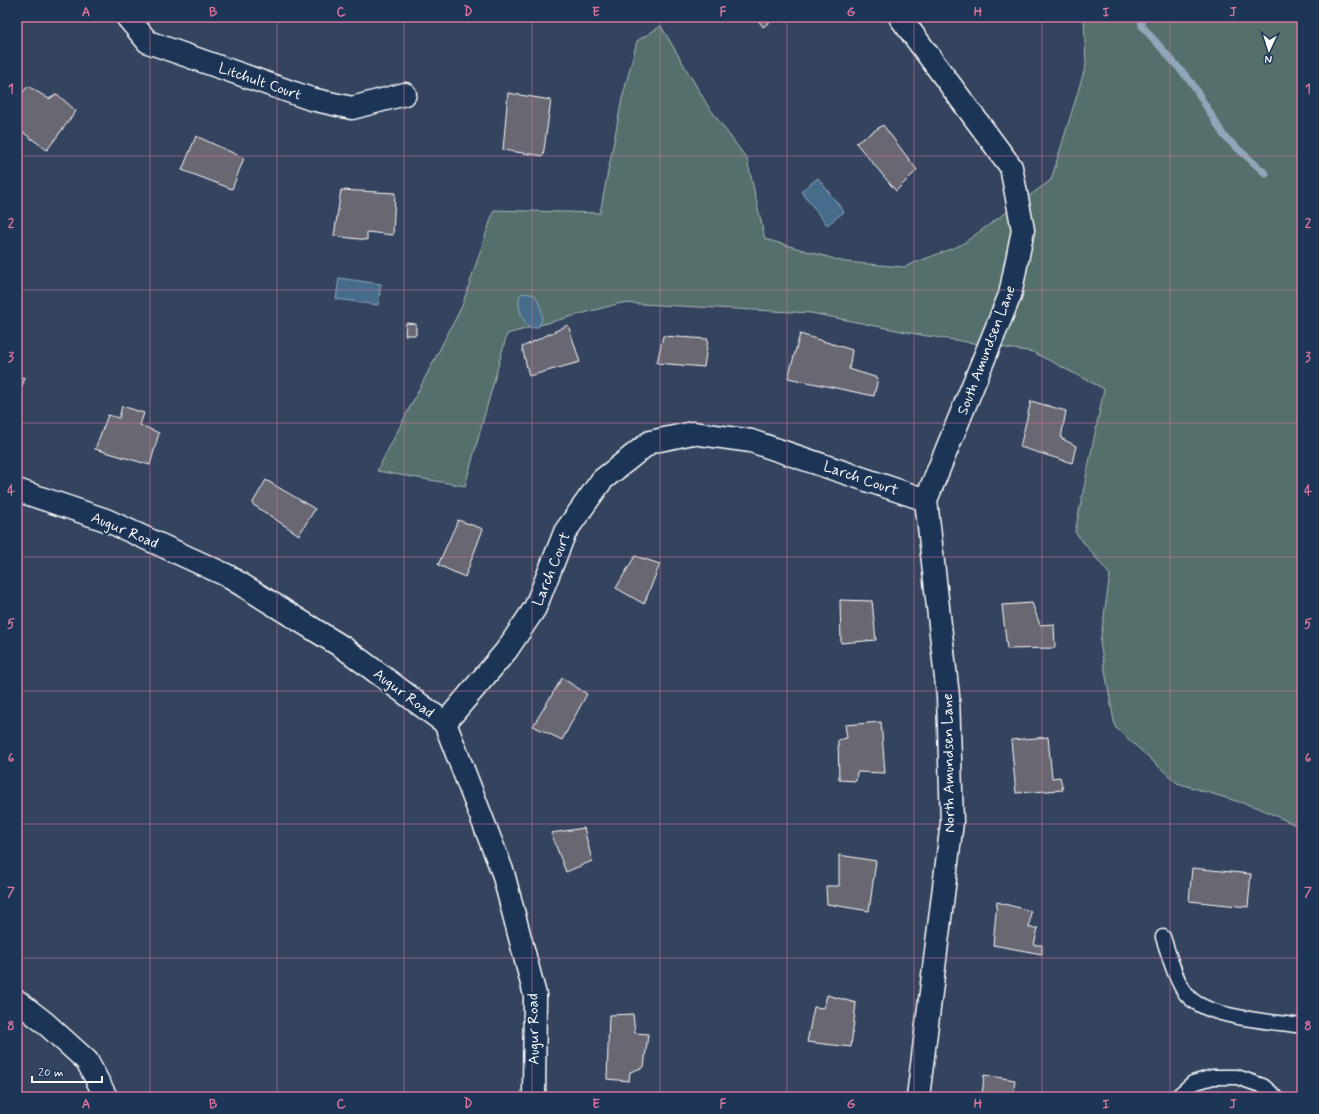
<svg xmlns="http://www.w3.org/2000/svg" width="1319" height="1114" viewBox="0 0 1319 1114" font-family="Mynerve,sans-serif">
	<style>
		.green { fill: #546f6c; stroke: #aab7b6 }
		.water { fill: #446c8b; stroke: #8fa7b9 }
		.lines { fill: none; stroke-linecap: round; stroke-linejoin: round }
		.stream { stroke: #8fa7b9; stroke-width: 7 }
		.building { fill: #696872; stroke: #fff }
		.service-casing { stroke: #fff; stroke-width: 17 }
		.minor-casing { stroke: #fff; stroke-width: 25 }
		.service { stroke: #1d3557; stroke-width: 14 }
		.minor { stroke: #1d3557; stroke-width: 22 }
		.grid { fill: none; stroke: #da749d; stroke-width: 1; stroke-opacity: 0.55 }
		.labels { text-anchor: middle; stroke-width: 4; stroke-linejoin: round; paint-order: stroke }
		.street-label { font-size: 15px; fill: #fff; stroke: #1d3557 }
		.neatline { fill: none; stroke: #da749d; stroke-width: 1.5 }
		.grid-label { font-size: 13px; text-anchor: middle; font-weight: bold; fill: #da749d }
	</style>
	<rect width="100%" height="100%" fill="#34445f"/>
	<filter id="ink" filterUnits="userSpaceOnUse"><feTurbulence type="fractalNoise" baseFrequency=".025" numOctaves="2"/><feDisplacementMap in="SourceGraphic" scale="8" xChannelSelector="R" yChannelSelector="G"/><feConvolveMatrix kernelMatrix="1 2 1 2 8 2 1 2 1" color-interpolation-filters="sRGB"/></filter>
	<g filter="url(#ink)">
		<!-- green -->
		<polygon class="green" points="1084,17 1302,17 1302,828 1259,808 1177,783 1115,727 1100,643 1110,575 1075,532 1104,389 1033,352 921,335 811,313 621,303 507,334 465,486 377,471 462,306 494,210 600,213 622,99 637,41 661,26 708,106 747,159 765,239 845,262 904,267 961,245 1051,180 1086,65"/>
		<!-- water -->
		<g class="water">
			<polygon points="818,178 844,212 827,225 801,191"/>
			<polygon points="339,278 381,284 378,305 336,299"/>
			<path d="M523,293l12,2c5,11 11,22 3,32l-5,1 -6,-2c-5,-8 -11,-22 -7,-31z"/>
		</g>
		<g class="lines">
			<!-- stream -->
			<polyline class="stream" points="1141,17 1142,26 1192,83 1224,136 1266,174"/>
		</g>
		<!-- building -->
		<g class="building">
			<polygon points="756,17 776,17 763,27"/>
			<polygon points="28,86 49,99 57,94 76,111 47,150 17,128 17,100"/>
			<polygon points="508,93 551,100 543,156 503,150"/>
			<polygon points="883,125 917,170 896,191 856,143"/>
			<polygon points="196,136 244,158 232,189 182,170"/>
			<polygon points="341,190 395,193 393,235 367,232 367,240 334,236"/>
			<polygon points="406,323 416,324 416,335 405,335"/>
			<polygon points="568,325 580,362 529,376 522,347"/>
			<polygon points="800,334 852,350 849,369 878,378 874,396 788,378"/>
			<polygon points="663,336 708,339 704,367 657,363"/>
			<polygon points="17,376 25,378 17,400"/>
			<polygon points="1031,401 1066,411 1061,438 1076,446 1072,463 1020,447"/>
			<polygon points="122,406 144,413 140,425 159,433 150,465 95,449 108,415 119,418"/>
			<polygon points="266,480 315,509 299,535 252,504"/>
			<polygon points="458,520 483,529 465,577 438,565"/>
			<polygon points="635,556 660,564 644,604 616,588"/>
			<polygon points="840,600 872,601 876,640 841,643"/>
			<polygon points="1032,603 1040,625 1054,624 1055,648 1007,649 1002,605"/>
			<polygon points="562,678 587,694 562,740 533,726"/>
			<polygon points="881,722 885,773 857,772 856,781 839,780 838,740 847,738 845,725"/>
			<polygon points="1048,737 1052,778 1060,777 1063,790 1016,793 1011,740"/>
			<polygon points="584,828 592,861 566,872 551,833"/>
			<polygon points="839,855 876,861 869,911 827,904 826,886 839,886"/>
			<polygon points="1192,868 1251,874 1248,907 1189,901"/>
			<polygon points="997,902 1031,911 1029,928 1038,928 1034,945 1042,945 1042,954 993,945"/>
			<polygon points="827,995 856,1003 851,1047 807,1042 814,1007 824,1008"/>
			<polygon points="633,1014 635,1033 648,1034 644,1067 630,1072 629,1081 607,1079 609,1015"/>
			<polygon points="984,1075 1015,1080 1013,1097 982,1097"/>
		</g>
		<g class="lines">
			<!-- service casing -->
			<g class="service-casing">
				<g id="service">
					<path d="M1163,937c6,18 12,42 23,57 20,25 86,27 116,32"/>
					<polyline points="1177,1097 1193,1083 1213,1077 1237,1077 1263,1086 1276,1097"/>
				</g>
			</g>
			<!-- minor casing -->
			<g class="minor-casing">
				<g id="minor">
					<polyline points="127,17 148,42 311,99 352,108 405,94"/>
					<polyline points="900,17 1011,167 1023,230 1010,295 926,500 948,696 952,822 918,1097"/>
					<polyline points="17,490 106,520 226,575 344,648 445,723 503,873 535,995 534,1097"/>
					<polyline points="445,723 506,651 535,608 565,532 602,480 650,442 693,433 751,441 926,500"/>
					<polyline points="17,1001 44,1022 87,1061 106,1097"/>
				</g>
			</g>
			<!-- service -->
			<use href="#service" class="service"/>
			<!-- minor -->
			<use href="#minor" class="minor"/>
		</g>
	</g>
	<!-- grid -->
	<path class="grid" d="M150,17v1080M277,17v1080M404,17v1080M532,17v1080M660,17v1080M787,17v1080M914,17v1080M1042,17v1080M1170,17v1080M17,156h1285M17,290h1285M17,423h1285M17,557h1285M17,691h1285M17,824h1285M17,958h1285"/>
	<g class="labels">
		<!-- street labels -->
		<g class="street-label">
			<text transform="translate(260 81) rotate(19)" y="5">Litchult Court</text>
			<text transform="translate(986 350) rotate(-69)" y="5">South Amundsen Lane</text>
			<text transform="translate(861 478) rotate(19)" y="5">Larch Court</text>
			<text transform="translate(125 530) rotate(23)" y="5">Augur Road</text>
			<text transform="translate(551 569) rotate(-68)" y="5">Larch Court</text>
			<text transform="translate(404 693) rotate(37)" y="5">Augur Road</text>
			<text transform="translate(948 763) rotate(-91)" y="5">North Amundsen Lane</text>
			<text transform="translate(533 1029) rotate(-91)" y="5">Augur Road</text>
		</g>
	</g>
	<!-- margin -->
	<rect width="1319" height="1114" fill="none" stroke="#1d3557" stroke-width="44"/>
	<!-- north arrow -->
	<g transform="translate(1269 50) rotate(184)" stroke="#1d3557" stroke-width="3" paint-order="stroke">
	<path d="M0-3L7 15L0 10L-7 15Z" fill="#ffffff"/>
	<text y="-6" font-size="11" font-weight="bold" text-anchor="middle" fill="#ffffff">N</text>
	</g>
	<!-- scale -->
	<path d="M32 1076v6h70v-6" fill="none" stroke="#ffffff" stroke-width="2"/>
	<text x="38" y="1076" font-size="12" fill="#ffffff" stroke="#1d3557" stroke-width="3" paint-order="stroke">20 m</text>
	<rect x="22" y="22" width="1275" height="1070" class="neatline"/>
	<g class="grid-label">
		<text x="86" y="16">A</text>
		<text x="213" y="16">B</text>
		<text x="341" y="16">C</text>
		<text x="468" y="16">D</text>
		<text x="596" y="16">E</text>
		<text x="723" y="16">F</text>
		<text x="851" y="16">G</text>
		<text x="978" y="16">H</text>
		<text x="1106" y="16">I</text>
		<text x="1233" y="16">J</text>
		<text x="11" y="93">1</text>
		<text x="1308" y="93">1</text>
		<text x="11" y="227">2</text>
		<text x="1308" y="227">2</text>
		<text x="11" y="361">3</text>
		<text x="1308" y="361">3</text>
		<text x="11" y="495">4</text>
		<text x="1308" y="495">4</text>
		<text x="11" y="628">5</text>
		<text x="1308" y="628">5</text>
		<text x="11" y="762">6</text>
		<text x="1308" y="762">6</text>
		<text x="11" y="896">7</text>
		<text x="1308" y="896">7</text>
		<text x="11" y="1030">8</text>
		<text x="1308" y="1030">8</text>
		<text x="86" y="1108">A</text>
		<text x="213" y="1108">B</text>
		<text x="341" y="1108">C</text>
		<text x="468" y="1108">D</text>
		<text x="596" y="1108">E</text>
		<text x="723" y="1108">F</text>
		<text x="851" y="1108">G</text>
		<text x="978" y="1108">H</text>
		<text x="1106" y="1108">I</text>
		<text x="1233" y="1108">J</text>
	</g>
</svg>
